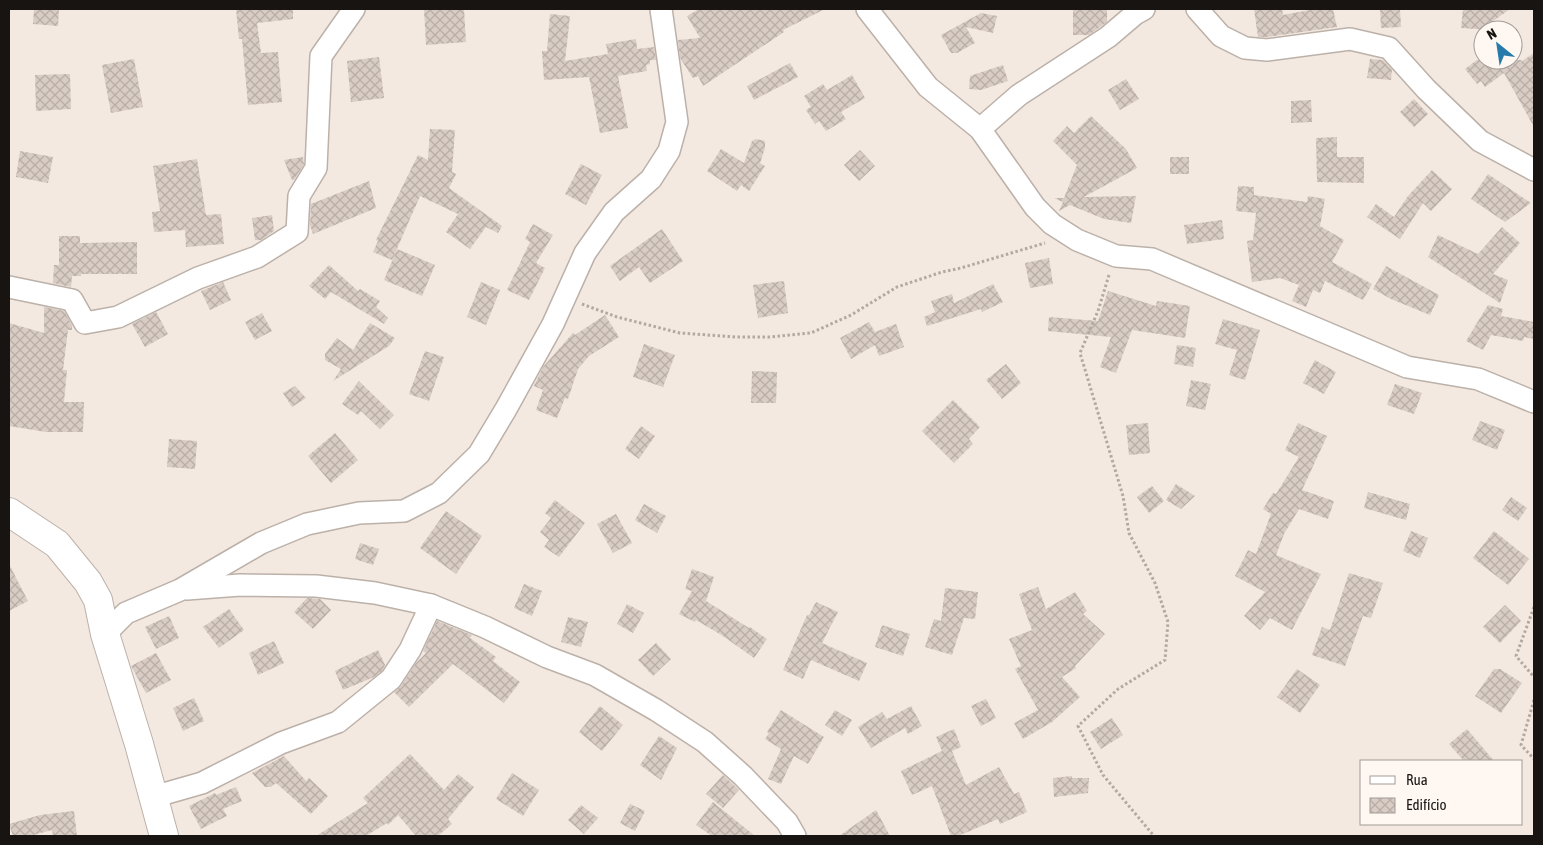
<svg xmlns="http://www.w3.org/2000/svg" width="1543" height="845" viewBox="0 0 1543 845" font-family="'Asap Condensed',sans-serif">
	<style>
		.building { fill: url(#building-cross-hatch) }
		.lines { fill: none; stroke-linecap: round; stroke-linejoin: round }
		.street-casing { stroke: #bcb1a9; stroke-width: 24 }
		.secondary-casing { stroke: #bcb1a9; stroke-width: 30 }
		.path { stroke: #b2a9a2; stroke-width: 3; stroke-dasharray: 2.5 2.5; stroke-linecap: butt }
		.street { stroke: #fff; stroke-width: 21 }
		.secondary { stroke: #fff; stroke-width: 28 }
	</style>
	<defs>
		<pattern id="building-cross-hatch" width="8" height="8" patternUnits="userSpaceOnUse" patternTransform="scale(1.25)"><rect width="8" height="8" fill="#d8ccc4"/><path d="M0 0l8 8M0 8l8-8" fill="none" stroke="#b9aea7"/></pattern>
	</defs>
	<rect width="100%" height="100%" fill="#f4e9e0"/>
	<!-- building -->
	<g class="building">
		<polygon points="34,9 59,10 58,26 33,24"/>
		<polygon points="236,9 293,9 293,19 257,23 261,53 278,52 282,102 248,105 242,39 239,39"/>
		<polygon points="424,9 464,9 466,42 426,45"/>
		<polygon points="699,9 825,9 783,30 784,32 703,86 698,76 693,78 680,58 678,40 700,38 687,16"/>
		<polygon points="1073,9 1107,9 1107,22 1089,35 1073,35"/>
		<polygon points="1254,9 1282,9 1283,15 1315,9 1333,9 1337,27 1267,37 1258,37"/>
		<polygon points="1380,9 1400,9 1401,27 1381,28"/>
		<polygon points="1463,9 1510,9 1489,24 1494,30 1492,30 1461,28"/>
		<polygon points="981,13 997,16 993,33 966,27 975,43 957,53 951,53 941,35"/>
		<polygon points="550,14 570,16 565,61 608,54 606,44 636,39 637,49 654,47 656,60 650,60 650,64 646,65 647,71 618,76 628,128 600,133 589,77 544,80 542,51 547,51"/>
		<polygon points="1534,53 1534,127 1504,73 1485,87 1481,81 1477,84 1465,69 1477,60 1522,60 1519,63"/>
		<polygon points="379,57 384,98 351,102 347,61"/>
		<polygon points="134,59 143,107 111,113 102,65"/>
		<polygon points="1370,59 1383,60 1392,70 1391,80 1367,78"/>
		<polygon points="790,63 798,77 754,100 747,86"/>
		<polygon points="1003,65 1008,81 981,90 969,89 970,76"/>
		<polygon points="70,74 71,109 36,111 35,75"/>
		<polygon points="852,75 865,98 841,112 846,119 826,131 819,121 815,124 806,110 811,107 804,96 823,84 827,90"/>
		<polygon points="1126,79 1139,99 1120,110 1108,90"/>
		<polygon points="1414,99 1428,114 1414,127 1400,112"/>
		<polygon points="1311,100 1312,122 1291,123 1291,101"/>
		<polygon points="1091,116 1126,149 1137,168 1084,197 1136,196 1131,223 1104,219 1070,205 1059,211 1063,202 1054,198 1064,198 1077,165 1053,141 1067,126 1074,133"/>
		<polygon points="430,129 455,130 452,172 456,174 449,188 502,226 498,233 486,227 470,249 446,232 458,214 420,196 392,260 373,252 378,241 376,240 418,155 428,160"/>
		<polygon points="1337,137 1337,157 1364,157 1364,183 1317,182 1316,138"/>
		<polygon points="756,139 765,141 765,148 760,163 765,166 749,191 741,185 737,191 707,171 721,149 744,163 752,141"/>
		<polygon points="860,150 875,166 859,181 844,165"/>
		<polygon points="20,151 53,157 48,183 16,177"/>
		<polygon points="303,157 304,164 294,180 292,180 284,160"/>
		<rect x="1170" y="157" width="19" height="17"/>
		<polygon points="197,159 206,215 221,214 224,244 186,247 185,230 154,232 152,212 160,211 153,166"/>
		<polygon points="581,164 602,175 586,205 565,194"/>
		<polygon points="1432,170 1452,189 1431,211 1423,203 1400,239 1367,217 1376,204 1394,217 1408,196"/>
		<polygon points="1488,174 1531,203 1505,222 1471,199"/>
		<polygon points="369,181 376,208 313,234 310,225 311,204"/>
		<polygon points="1238,186 1254,187 1254,195 1307,202 1308,196 1325,199 1320,226 1344,240 1332,262 1372,284 1363,300 1325,281 1320,293 1313,290 1306,307 1292,301 1299,285 1280,278 1252,282 1247,241 1253,240 1256,213 1236,211"/>
		<polygon points="272,215 274,231 261,240 255,240 252,218"/>
		<polygon points="1222,220 1224,239 1187,244 1184,225"/>
		<polygon points="533,224 553,235 536,263 545,268 529,300 507,290 530,242 525,239"/>
		<polygon points="1502,227 1520,243 1493,274 1508,280 1500,303 1428,257 1438,235 1478,254"/>
		<polygon points="662,229 683,261 650,283 639,267 620,281 610,266"/>
		<polygon points="59,236 80,236 80,243 137,242 137,274 81,274 81,276 72,276 71,287 53,283 54,265 59,265"/>
		<polygon points="397,249 435,265 422,296 384,280"/>
		<polygon points="1049,258 1053,284 1030,288 1025,263"/>
		<polygon points="329,265 358,291 360,289 380,301 376,307 388,318 384,324 331,292 325,299 309,286"/>
		<polygon points="1386,266 1439,295 1430,315 1391,299 1373,289"/>
		<polygon points="784,281 788,313 758,318 753,285"/>
		<polygon points="223,282 231,300 210,310 201,291"/>
		<polygon points="481,282 500,290 486,325 467,317"/>
		<polygon points="993,284 1003,302 982,312 981,309 927,326 924,317 935,312 931,301 952,294 954,303"/>
		<polygon points="1108,291 1156,306 1157,301 1190,306 1185,338 1132,330 1116,373 1100,367 1111,337 1048,331 1049,317 1098,321"/>
		<polygon points="1488,305 1503,309 1501,316 1534,322 1534,339 1524,337 1523,341 1491,335 1483,350 1466,341"/>
		<polygon points="44,307 64,311 72,325 72,330 68,330 63,370 67,370 64,402 84,402 83,432 46,432 9,426 9,323 44,333"/>
		<polygon points="156,312 168,334 145,347 132,324"/>
		<polygon points="262,313 272,331 255,340 245,322"/>
		<polygon points="605,315 619,337 589,356 578,369 568,399 565,398 557,418 536,410 543,390 534,386 543,367 573,333 575,335"/>
		<polygon points="1223,319 1260,330 1245,380 1229,375 1237,350 1215,344"/>
		<polygon points="869,322 875,332 896,324 904,347 879,356 875,345 851,359 840,338"/>
		<polygon points="370,323 395,338 389,346 333,381 341,369 325,360 325,354 337,338 353,350"/>
		<polygon points="644,344 675,355 663,387 633,377"/>
		<polygon points="1177,345 1196,348 1193,367 1174,364"/>
		<polygon points="425,351 444,357 429,401 409,394"/>
		<polygon points="1315,360 1336,372 1324,394 1303,383"/>
		<polygon points="1006,364 1021,383 1002,399 986,380"/>
		<polygon points="752,371 777,372 776,403 751,403"/>
		<polygon points="1191,380 1211,384 1205,410 1186,406"/>
		<polygon points="359,381 394,415 380,429 361,411 358,415 342,404"/>
		<polygon points="1395,384 1422,393 1414,414 1387,405"/>
		<polygon points="295,386 306,398 292,407 283,393"/>
		<polygon points="953,400 980,427 969,439 973,444 954,463 922,431"/>
		<polygon points="1480,421 1505,430 1497,450 1472,440"/>
		<polygon points="1148,423 1150,453 1129,455 1126,425"/>
		<polygon points="1298,423 1327,436 1302,490 1334,501 1328,519 1299,509 1284,534 1276,555 1321,574 1292,630 1270,618 1260,630 1244,616 1265,592 1235,576 1248,550 1256,554 1271,514 1263,509 1273,493 1276,494 1299,457 1285,450"/>
		<polygon points="641,426 655,436 639,459 625,449"/>
		<polygon points="335,433 358,460 331,483 308,456"/>
		<polygon points="169,439 197,441 195,469 167,467"/>
		<polygon points="1176,484 1195,496 1181,509 1166,500"/>
		<polygon points="1152,486 1164,501 1149,513 1137,497"/>
		<polygon points="1368,492 1410,504 1406,520 1364,508"/>
		<polygon points="1511,497 1527,508 1518,521 1502,510"/>
		<polygon points="555,500 585,523 559,557 544,547 549,540 540,532 551,518 545,513"/>
		<polygon points="644,504 666,516 657,533 635,520"/>
		<polygon points="446,511 482,536 456,574 420,548"/>
		<polygon points="616,514 632,543 613,553 597,524"/>
		<polygon points="1411,531 1428,538 1420,558 1403,551"/>
		<polygon points="1494,531 1529,559 1508,585 1473,558"/>
		<polygon points="360,543 379,549 373,565 355,559"/>
		<polygon points="9,564 28,601 9,611"/>
		<polygon points="692,569 714,577 706,601 749,628 750,627 767,639 754,658 723,636 696,620 695,622 679,614 692,591 685,589"/>
		<polygon points="1349,573 1383,583 1371,618 1363,616 1345,666 1312,655 1322,627 1330,630"/>
		<polygon points="524,584 542,591 532,616 514,608"/>
		<polygon points="1038,587 1046,609 1075,592 1087,611 1083,614 1105,634 1075,666 1076,668 1062,677 1080,697 1052,722 1023,739 1014,723 1038,710 1015,669 1021,666 1009,639 1032,630 1019,594"/>
		<polygon points="945,588 978,592 975,619 964,618 952,655 925,647 934,619 941,621"/>
		<polygon points="307,598 320,599 331,610 313,629 294,612"/>
		<polygon points="816,602 838,612 822,643 867,663 859,681 811,660 803,679 783,670 807,615 809,615"/>
		<polygon points="627,604 644,613 633,633 617,624"/>
		<polygon points="1505,605 1521,621 1500,643 1483,627"/>
		<polygon points="229,609 244,630 219,648 203,627"/>
		<polygon points="169,616 179,638 156,649 145,627"/>
		<polygon points="568,617 588,622 581,647 561,642"/>
		<polygon points="437,621 472,635 470,638 496,657 493,661 520,682 504,703 453,664 409,707 394,692 401,686 416,663 426,653 423,651"/>
		<polygon points="882,625 910,634 903,656 875,647"/>
		<polygon points="274,641 284,663 258,675 249,653"/>
		<polygon points="656,643 671,659 653,676 638,660"/>
		<polygon points="378,650 385,665 382,671 374,677 343,690 335,671"/>
		<polygon points="156,653 171,680 146,693 131,666"/>
		<polygon points="1297,669 1320,685 1300,713 1277,697"/>
		<polygon points="1494,669 1500,669 1522,683 1501,713 1475,696"/>
		<polygon points="194,698 204,721 183,731 173,708"/>
		<polygon points="986,699 996,718 981,726 971,706"/>
		<polygon points="600,706 623,725 602,751 579,732"/>
		<polygon points="911,706 922,726 908,734 905,728 871,748 858,727 882,712 887,719"/>
		<polygon points="781,710 824,737 808,764 794,756 781,784 768,779 781,749 765,739 769,733 767,732"/>
		<polygon points="835,710 852,720 842,736 825,725"/>
		<polygon points="1112,718 1123,735 1101,749 1090,732"/>
		<polygon points="954,729 961,747 952,751 966,785 999,767 1014,794 1019,792 1027,812 1000,824 998,819 958,836 951,836 932,786 912,795 901,771 942,751 936,737"/>
		<polygon points="1467,729 1494,761 1464,761 1449,744"/>
		<polygon points="659,736 677,748 661,780 640,765"/>
		<polygon points="410,754 444,790 458,774 474,787 448,819 452,824 438,836 416,836 398,815 388,825 387,823 366,836 316,836 368,803 363,798"/>
		<polygon points="284,756 306,781 309,778 328,796 311,814 276,783 271,787 265,787 252,773"/>
		<polygon points="512,773 539,790 523,816 496,799"/>
		<polygon points="723,775 739,790 723,808 706,794"/>
		<polygon points="1072,776 1072,778 1089,778 1088,793 1054,797 1053,778"/>
		<polygon points="236,787 242,801 223,809 227,816 201,829 189,806 215,793 216,795"/>
		<polygon points="713,802 755,836 712,836 696,825"/>
		<polygon points="630,804 645,811 635,831 620,823"/>
		<polygon points="581,805 598,818 584,834 568,820"/>
		<polygon points="876,810 890,836 839,836"/>
		<polygon points="74,811 77,836 53,836 52,830 30,836 13,836 9,824 40,815"/>
	</g>
	<g class="lines">
		<!-- street casing -->
		<g class="street-casing">
			<g id="street">
				<polyline points="867,9 928,87 980,129 1035,207 1052,224 1077,240 1116,256 1152,259 1407,367 1478,379 1534,402"/>
				<polyline points="1197,9 1221,36 1245,48 1267,50 1350,39 1389,48 1426,89 1480,141 1534,170"/>
				<polyline points="980,129 1019,95 1108,37 1135,14 1144,9"/>
				<polyline points="9,287 72,300 85,323 118,317 198,278 257,257 297,232 299,196 316,168 321,56 354,9"/>
				<polyline points="187,589 240,585 316,586 375,593 431,605 485,627 547,657 595,675 656,710 705,742 743,776 787,822 795,836"/>
				<polyline points="105,634 126,613 180,590 261,543 307,524 359,513 404,511 439,493 479,454 506,409 553,324 585,253 614,212 651,179 669,151 677,122 661,9"/>
				<polyline points="153,797 202,783 281,743 338,722 391,679 410,650 431,605"/>
			</g>
		</g>
		<!-- secondary casing -->
		<g class="secondary-casing">
			<polyline id="secondary" points="9,512 57,544 88,582 98,600 105,634 139,744 164,836"/>
		</g>
		<!-- path -->
		<g class="path">
			<polyline points="1109,275 1098,311 1080,353 1123,496 1129,533 1155,583 1168,622 1165,660 1118,689 1078,726 1103,775 1154,836"/>
			<polyline points="582,304 617,317 680,333 736,337 770,337 811,333 851,315 897,287 942,272 961,268 1045,243"/>
			<polyline points="1534,607 1516,656 1534,677"/>
			<polyline points="1534,700 1521,745 1534,759"/>
		</g>
		<!-- street -->
		<use href="#street" class="street"/>
		<!-- secondary -->
		<use href="#secondary" class="secondary"/>
	</g>
	<!-- border -->
	<rect width="1543" height="845" fill="none" stroke="#171411" stroke-width="20"/>
	<!-- legend -->
	<rect x="1360" y="760" width="162" height="65" fill="#fef7f2" stroke="#a29c98"/>
	<rect x="1370" y="776" width="25" height="8" fill="#ffffff" stroke="#a29c98"/>
	<text x="1406" y="785" font-size="15" fill="#171411">Rua</text>
	<rect x="1370" y="798" width="25" height="15" fill="url(#building-cross-hatch)" stroke="#a29c98"/>
	<text x="1406" y="810" font-size="15" fill="#171411">Edifício</text>
	<!-- north arrow -->
	<g transform="translate(1498 45) rotate(330)"><circle r="24" fill="#fef7f2" stroke="#a29c98"/>
	<path d="M0-4L9 19L0 12L-9 19Z" fill="#277bab"/>
	<text y="-8" font-size="14" font-weight="bold" text-anchor="middle" fill="#171411">N</text>
	</g>
</svg>
